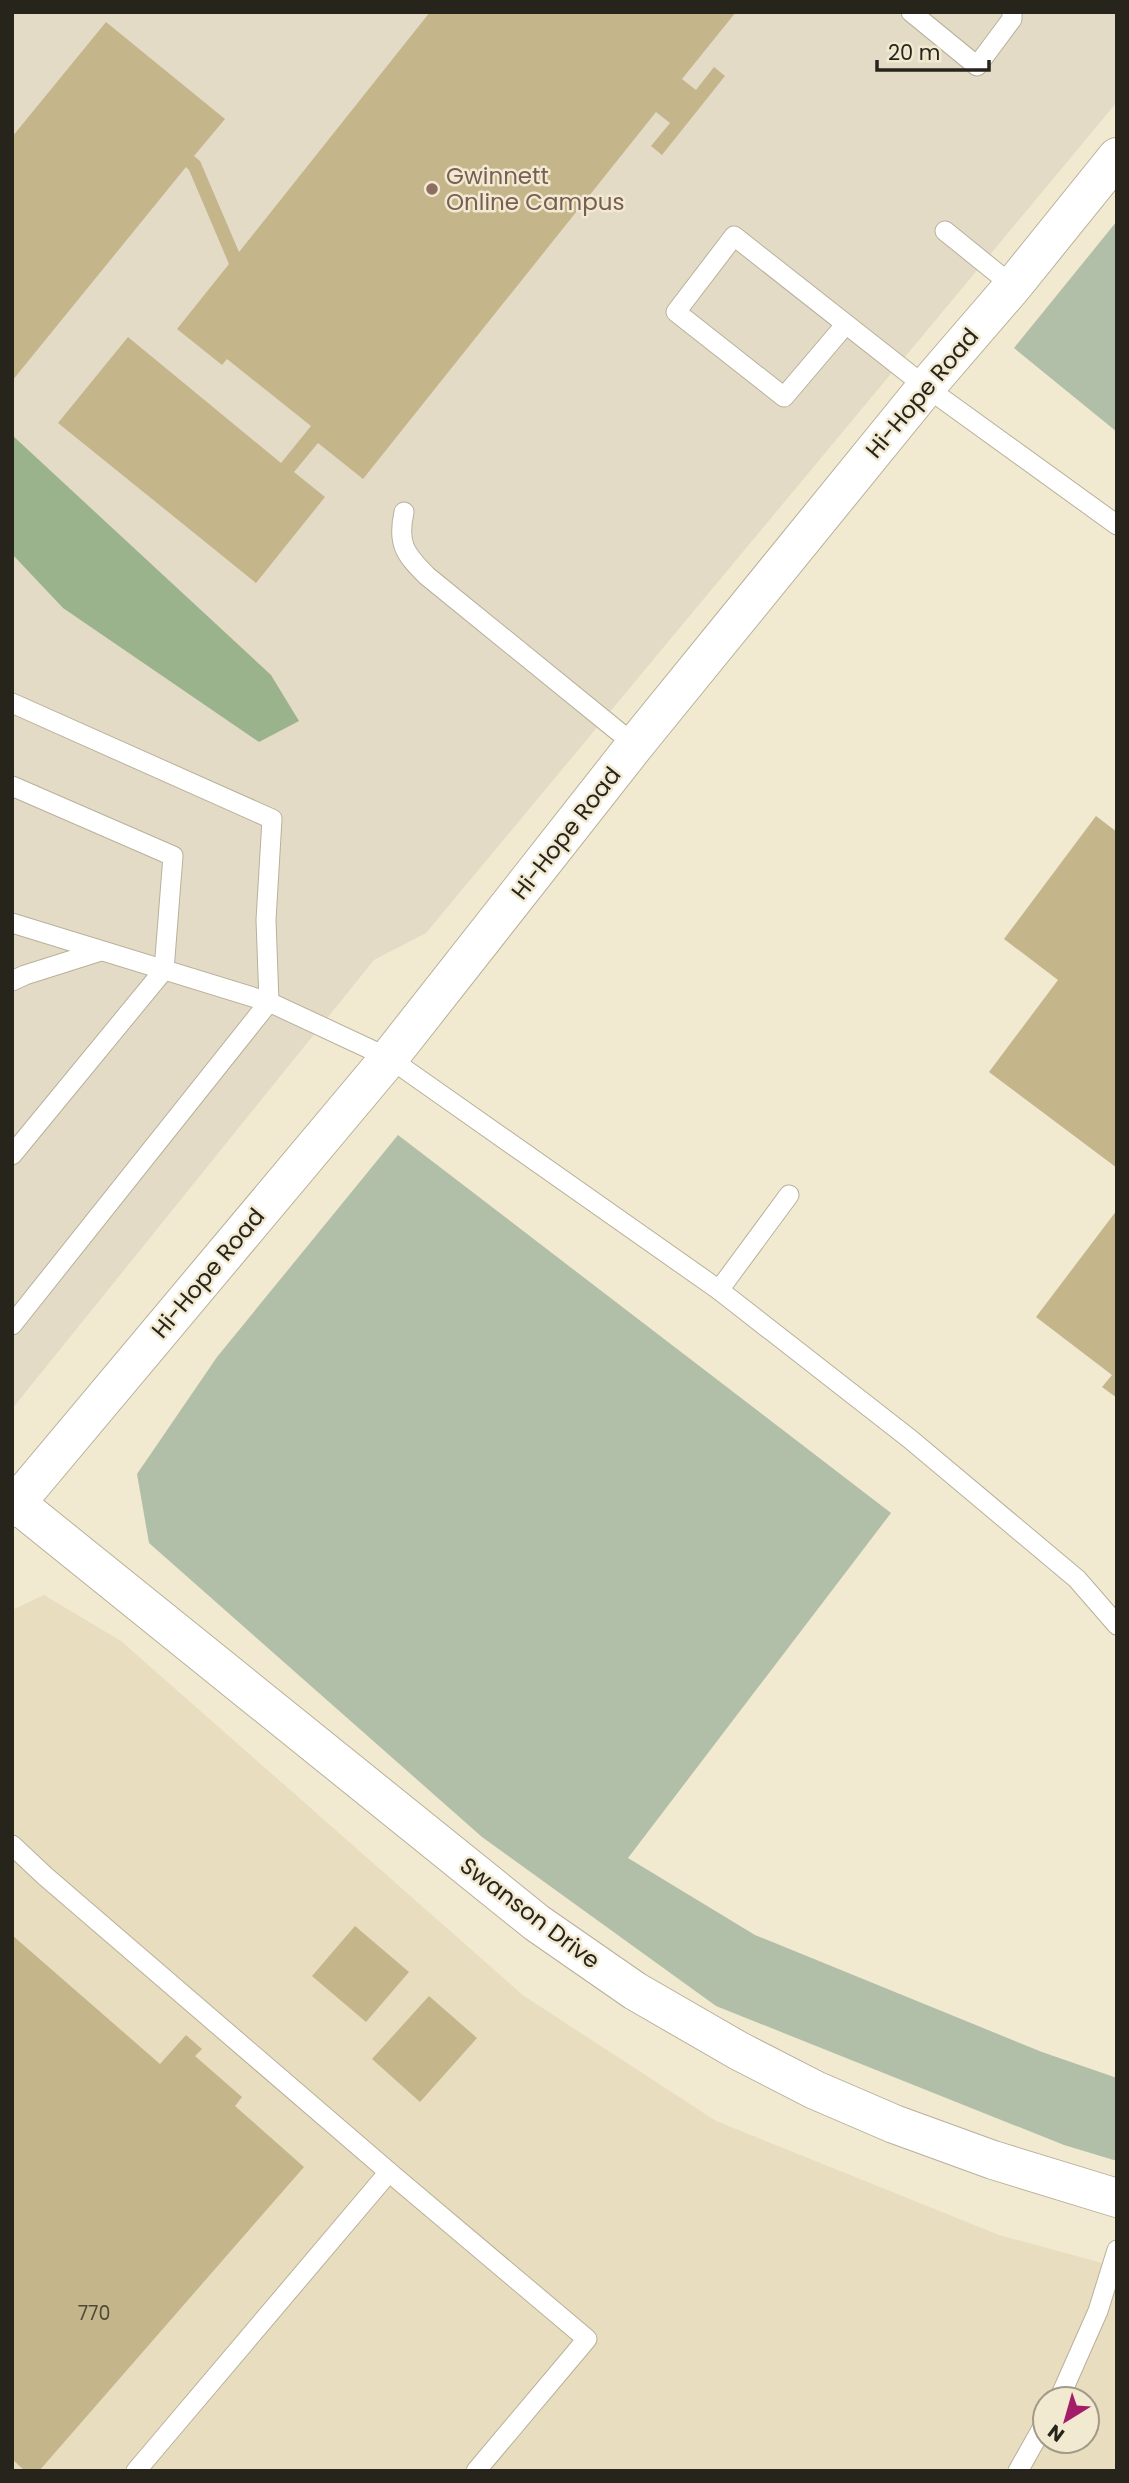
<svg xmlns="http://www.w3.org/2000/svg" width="1129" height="2483" viewBox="0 0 1129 2483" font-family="Poppins,sans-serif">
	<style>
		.built { fill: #e8ddbe; fill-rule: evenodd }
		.education { fill: #e4dbc6 }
		.green { fill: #b1bfa8 }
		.forest { fill: #9bb38d }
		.building { fill: #c4b58b }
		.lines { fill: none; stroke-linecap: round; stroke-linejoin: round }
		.service-casing { stroke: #b8b09a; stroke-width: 21 }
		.tertiary-casing { stroke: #b8b09a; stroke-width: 40 }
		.service { stroke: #fff; stroke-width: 19 }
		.tertiary { stroke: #fff; stroke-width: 38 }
		.education-dot { fill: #8d6e63; stroke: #f2e9d1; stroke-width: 2.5 }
		.labels { text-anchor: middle; stroke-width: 5; stroke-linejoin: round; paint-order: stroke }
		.number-label { font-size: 19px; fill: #4e4837 }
		.education-label { font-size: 23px; fill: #785e54; stroke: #f2e9d1; text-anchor: start }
		.street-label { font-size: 23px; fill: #27241b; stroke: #f2e9d1 }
	</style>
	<rect width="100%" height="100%" fill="#f2e9d1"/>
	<!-- built -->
	<path class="built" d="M44,1595l77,46 403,355 192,125 283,114 118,32v204h-1105v-861zM1045,2399h42v42h-42z"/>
	<!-- education -->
	<polygon class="education" points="12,12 1117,12 1117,102 426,933 374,960 12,1409"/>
	<!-- green -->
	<g class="green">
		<polygon points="1117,221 1117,432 1014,348"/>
		<polygon points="398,1135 891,1513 628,1858 755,1935 1042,2052 1117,2078 1117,2161 1064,2145 716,2006 482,1837 149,1543 137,1474 217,1357"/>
	</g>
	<!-- forest -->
	<polygon class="forest" points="12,435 271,675 299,721 259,742 63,608 12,554"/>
	<!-- building -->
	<g class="building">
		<polygon points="430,12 736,12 682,79 696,90 714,67 725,76 662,155 651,146 670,123 656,112 363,479 318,443 294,472 325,497 256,583 58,423 128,337 281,463 311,426 227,359 222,365 177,329 229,264 189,170 186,167 12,381 12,137 106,22 225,119 194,156 200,161 239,252"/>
		<polygon points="1096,816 1117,832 1117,1168 989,1072 1058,980 1004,939"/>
		<polygon points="1117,1210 1117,1398 1102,1387 1112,1375 1036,1317"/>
		<polygon points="355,1926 409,1972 366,2022 312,1976"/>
		<polygon points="12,1935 160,2064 186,2035 202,2049 195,2056 242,2097 235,2106 304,2167 39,2471 25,2471 12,2459"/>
		<polygon points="429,1996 477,2038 420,2102 372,2059"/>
	</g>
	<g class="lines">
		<!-- service casing -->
		<g class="service-casing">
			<g id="service">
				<polyline points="911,12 977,66 1012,19 1012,12"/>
				<polyline points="945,231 1013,286"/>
				<polyline points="846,324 784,397 676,312 734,236 926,387 1117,525"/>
				<path d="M404,512c-7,32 1,42 23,64l208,169"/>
				<polyline points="12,703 272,819 266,920 269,1002 12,1325"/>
				<polyline points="12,786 173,856 164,970 12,1155"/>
				<polyline points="12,923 269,1002 389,1058 719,1290 910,1439 1077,1579 1117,1625"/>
				<polyline points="12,981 25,975 101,951"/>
				<polyline points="719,1290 789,1195"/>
				<polyline points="12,1845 45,1876 389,2172 136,2471"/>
				<polyline points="389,2172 587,2339 476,2471"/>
				<polyline points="1059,2399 1098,2311 1117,2250"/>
				<polyline points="1018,2471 1045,2423"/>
			</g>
		</g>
		<!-- tertiary casing -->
		<g class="tertiary-casing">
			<g id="tertiary">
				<polyline points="16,1503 537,1923 635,1991 739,2051 815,2090 894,2124 993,2160 1117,2198"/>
				<polyline points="12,1508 389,1058 635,745 926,387 1013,286 1117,157"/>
			</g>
		</g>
		<!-- service -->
		<use href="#service" class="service"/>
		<!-- tertiary -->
		<use href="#tertiary" class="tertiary"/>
	</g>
	<!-- markers -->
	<circle class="education-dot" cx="432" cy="189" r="7"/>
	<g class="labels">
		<!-- number labels -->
		<g class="number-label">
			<text x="94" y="2320">770</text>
		</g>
		<!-- education labels -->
		<g class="education-label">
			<text x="446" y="184">Gwinnett<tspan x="446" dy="26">Online Campus</tspan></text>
		</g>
		<!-- street labels -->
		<g class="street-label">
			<text transform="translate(922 393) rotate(-50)" y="8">Hi-Hope Road</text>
			<text transform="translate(566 833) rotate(-52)" y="8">Hi-Hope Road</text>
			<text transform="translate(208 1273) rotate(-50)" y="8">Hi-Hope Road</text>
			<text transform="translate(530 1913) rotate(37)" y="8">Swanson Drive</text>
		</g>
	</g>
	<!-- border -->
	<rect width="1129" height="2483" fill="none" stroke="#27241b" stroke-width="28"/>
	<!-- north arrow -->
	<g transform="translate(1066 2420) rotate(217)"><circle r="33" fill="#f2e9d1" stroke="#a19a88" stroke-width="2"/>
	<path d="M0-5L12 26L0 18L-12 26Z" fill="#a41d68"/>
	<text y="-10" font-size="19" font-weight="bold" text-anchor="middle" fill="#27241b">N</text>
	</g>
	<!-- scale -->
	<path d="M877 60v10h112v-10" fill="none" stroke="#27241b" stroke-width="3.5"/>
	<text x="888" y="60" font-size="21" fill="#27241b" stroke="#f2e9d1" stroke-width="5" paint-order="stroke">20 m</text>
</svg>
